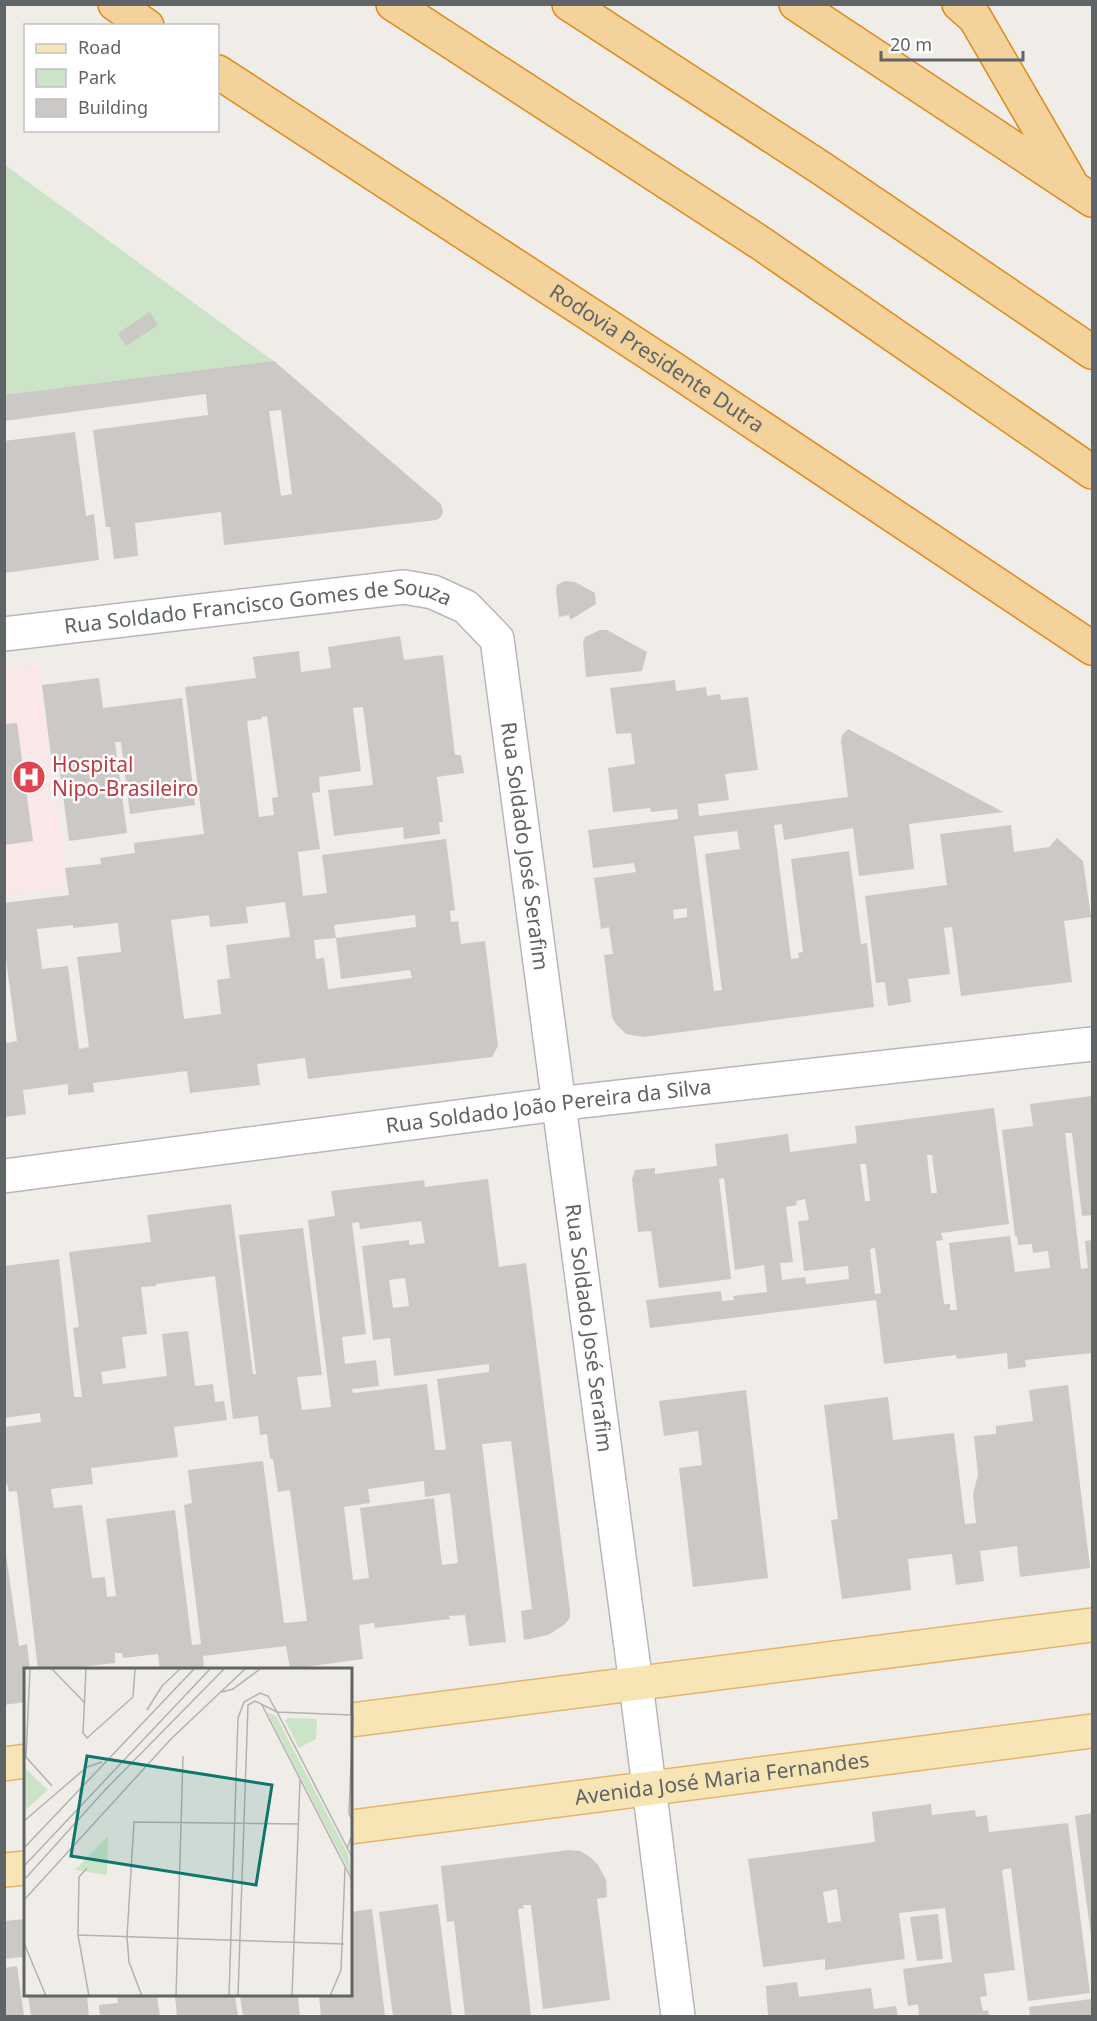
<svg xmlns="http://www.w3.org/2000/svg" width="1097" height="2021" viewBox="0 0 1097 2021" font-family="'Noto Sans',sans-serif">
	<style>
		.medical { fill: #fae7e8 }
		.green { fill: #cbe4c8 }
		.building { fill: #cbc8c5; fill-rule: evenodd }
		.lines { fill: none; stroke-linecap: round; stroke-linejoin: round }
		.minor-casing { stroke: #b5b8bb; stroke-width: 36 }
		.major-casing { stroke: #e5b46c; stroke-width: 36 }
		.highway-casing { stroke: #e18917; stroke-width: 36 }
		.minor { stroke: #fff; stroke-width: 33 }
		.major { stroke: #f8e5b5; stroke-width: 33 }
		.highway { stroke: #f3d29c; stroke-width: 33 }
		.labels { text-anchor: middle; stroke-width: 5; stroke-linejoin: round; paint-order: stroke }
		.street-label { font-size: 21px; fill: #5f6467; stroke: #fff }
		.health-label { font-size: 21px; fill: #be3a42; stroke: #fff; text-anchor: start }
		.inset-road { fill: none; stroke: #b2b2b0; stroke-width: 1.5 }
		.view { fill: #0f766e; fill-opacity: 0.15; stroke: #0f766e; stroke-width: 3 }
		.inset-edge { fill: none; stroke: #5f6467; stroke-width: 3 }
	</style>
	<rect width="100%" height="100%" fill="#f0ede8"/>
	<!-- medical -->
	<polygon class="medical" points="37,663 69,887 5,896 4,667"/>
	<!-- green -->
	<polygon class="green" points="5,165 275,362 5,395"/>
	<!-- building -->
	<g class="building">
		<polygon points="150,312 158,325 126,346 118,333"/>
		<path d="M274,361l167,143 2,9 -3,5 -4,2 -212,25 -3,-33 -86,11 3,33 -24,3 -4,-32h-4l-13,-97 115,-15 -2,-21 -202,27v-26zM281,410l11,84 -11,2 -12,-85z"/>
		<polygon points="75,432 86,516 94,514 99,560 4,573 4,441"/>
		<polygon points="564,581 575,582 595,593 596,604 570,620 569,615 559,617 556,590 557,585"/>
		<polygon points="600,630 607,630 647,652 642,671 586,677 583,642 585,637"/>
		<path d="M400,636l4,24 39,-5 12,100h6l3,18 -27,4 6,45h-4l1,12 -36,5 -1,-12 -69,9 -6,-46 45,-5 -10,-78 -10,1 8,63 -42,6 1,15 -8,1 8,56 -22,3 5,44 24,-3 -5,-38 124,-16 9,71 -5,1 1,11 7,-1 3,23 24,-3 13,105 -6,11 -184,22 -3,-21 -48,6 3,21 -70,8 -3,-22 -94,12 1,9 -26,3v-11l-45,6 3,24 -21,3v-80l2,6 10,-2 -13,-96v-42l65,-8 -4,-27 36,-4 -1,-6 35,-5 -1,-10 70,-9 -19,-147 71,-9 -3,-21 46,-6 2,21 30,-4 -3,-21zM267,716l11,81 -6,1 2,17 -15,2 -12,-96 15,-2 -1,-2zM285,902l5,35 -64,8 4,33 -13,2 4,34 -37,5 -13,-99 38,-5 1,12 38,-4 -2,-16zM415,915l1,12 -80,11 5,41 69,-9 2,8 -84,11 -4,-31 -8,1 -2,-19 22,-2 -2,-13zM118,923l3,29 -44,5 12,90 -10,2 -11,-83 -26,3 -5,-40 36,-4v3z"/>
		<polygon points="99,678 103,708 182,698 195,805 130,814 121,742 115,742 127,833 69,841 58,756 51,756 42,685"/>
		<path d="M675,680l1,11 30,-4 1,9 13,-2 1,6 27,-3 10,73 -33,4 4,26 -31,4 1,12 149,-19 -7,-56 1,-6 6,-6 155,83 -94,12 5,45 -55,7 -6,-48 -69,12 -2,-16 -8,1 17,134 8,-1 -1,-5 5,-1 -12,-93 58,-8 12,93 6,-1 7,64 -231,30 -17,-3 -10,-10 -4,-7 -8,-62 9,-1 -4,-27 -8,2 -7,-51 42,-6 -2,-9 -41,5 -5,-38 90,-11 -1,-10 -26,3 -1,-4 -37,4 -5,-44 27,-4 -4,-31 -15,1 -6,-46zM737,831l3,18 -35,5 17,136 -8,1 -20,-155zM687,908v9l-13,2 -1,-9z"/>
		<polygon points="17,723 33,841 4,845 4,724"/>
		<polygon points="1011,825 1014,852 1049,847 1057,838 1083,861 1091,917 1064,921 1072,982 961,996 952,927 944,928 950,974 908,979 911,1002 888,1006 885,982 876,983 865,896 947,885 940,834"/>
		<path d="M1092,1096v119l-10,1 -10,-83h-7l16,136 7,-1 -3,-27 7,-1v113l-67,7 1,7 -18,2 -1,-16 -50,6 -1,-4 -72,9 -8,-64 -226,28 -4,-28 75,-9 1,10 12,-1 -1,-4 34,-4 -3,-27 -29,5 -11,-92 -5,1 12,100 -72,9 -8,-57 -13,1 -6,-53 3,-9 20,-2v6l62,-8 -2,-22 73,-10 2,18 67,-9 -2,-17 139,-18 15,116 -68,9 2,7 -7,1 8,63h6v6h7l-8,-67 61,-7 5,36 35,-4 -2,-17 -15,2 -1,-9 -14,1 -1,-8 -2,-1 -13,-106 31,-4 -3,-22zM927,1155h5l5,38h-6zM860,1164h6l4,37h-5zM805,1199l4,21 -11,1 6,50 44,-5 1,13 -43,5 -1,-7 -23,3 -2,-17 13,-1 -7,-55 11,-2 -1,-4zM875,1248l6,45 -6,1 -5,-45z"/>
		<path d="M488,1179l11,88 27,-4 44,348v7l-6,7 -16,10 -24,5 -3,-29 11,-2 -21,-168 -29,3 24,198 -37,4 -4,-31 -16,1 1,3 -75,9 -1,-5 -15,2 4,34 -73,10 -4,-23 -83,10 1,14h-44l-2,-16 -35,4 -1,-5h-7v10l-61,7h-16l-21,-179 -8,1 -2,-8h-3v-57l37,-5 -1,-9 -36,5v-152l55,-7 15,138h8l-9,-69 6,-1 -10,-75 82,-10 -4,-27 84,-11 22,170h3l-17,-139 64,-7 19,147 -25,2 5,33 29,-3 -23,-187 27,-4 -4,-25 93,-11 1,7zM421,1221l4,22 -16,2v-5l-47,6 11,94 17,-2 4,38 95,-12v8l-52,7 9,70 -2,1h-9l-8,-66 -74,9 -1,-4 27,-3 -3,-26 -31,4 -3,-27 24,-3 -14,-111 7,-1 1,7zM215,1276l18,143 25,-3 2,19 7,-1 3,25h3l5,33 12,-2 17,131 -23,2 -21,-162 -75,9 4,33 -8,2 17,139 -9,1 -17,-135 -69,9 10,77 -9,1 -2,-20 -13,1 -10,-73 -28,3 -3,-19 42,-5 -2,-16 87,-11 -4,-30 53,-7 -3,-19 -9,1 -2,-18 -18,2 -7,-55 -26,3 5,42 -64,8 -2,-12 25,-4 -4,-31 25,-3 -6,-47 15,-1v-2zM405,1278l4,28 -16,2 -4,-28zM424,1481l1,16 25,-4 8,70 -16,2 -8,-67 -74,10 9,70 -16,2 -9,-73 26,-4 -2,-14z"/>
		<polygon points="1068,1385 1090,1568 1020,1577 1017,1546 980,1551 984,1581 956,1585 952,1554 908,1559 911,1590 842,1599 831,1520 838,1519 824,1405 888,1397 893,1440 954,1433 965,1524 976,1523 973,1494 978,1475 974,1436 996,1434 996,1426 1033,1421 1029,1390"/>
		<polygon points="746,1390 768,1578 693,1587 679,1468 702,1465 698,1431 664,1436 659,1401"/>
		<polygon points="4,1540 19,1646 27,1644 30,1670 26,1670 26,1702 4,1705"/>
		<path d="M931,1804l1,11 43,-5 1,7 11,-2 2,17 79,-9 22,170 -62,8 -17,-133 -9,2 13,100 -31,4 3,22 -7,1 3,14 5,-1 1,6h-70l-1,-12 -10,2 -5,-37 49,-7 -7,-54 -46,5 6,46 -80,11v-11l-62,8 -15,-108 127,-17 -3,-30zM837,1889l4,32 -13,2 -5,-31z"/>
		<polygon points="1092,1813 1092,1936 1091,1936 1075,1816"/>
		<polygon points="569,1850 580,1851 590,1857 598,1865 606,1880 607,1897 597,1899 610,2000 543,2009 531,1905 523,1905 524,1908 518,1909 531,2016 465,2016 454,1921 447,1922 441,1866"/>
		<polygon points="438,1904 452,2016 393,2016 379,1912"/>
		<polygon points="372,1909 385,2016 321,2016 319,1996 351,1996 351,1912"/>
		<polygon points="938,1914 943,1959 917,1961 910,1917"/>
		<polygon points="26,1919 26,1964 23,1957 4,1959 4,1921"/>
		<polygon points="17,1966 24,2016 4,2016 4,1968"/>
		<polygon points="797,1982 799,1997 871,1988 874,2009 896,2006 898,2016 768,2016 766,1986"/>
		<polygon points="28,1996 87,1996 89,2016 31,2016"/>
		<polygon points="117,1996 157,1996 160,2016 100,2016 99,2005 118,2003"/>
		<polygon points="175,1996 235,1996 238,2016 177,2016"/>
		<polygon points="240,1996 298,1996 300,2016 243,2016"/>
		<polygon points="1092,1999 1092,2016 1030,2016 1029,2007"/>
	</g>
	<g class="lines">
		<!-- minor casing -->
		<g class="minor-casing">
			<g id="minor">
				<path id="s1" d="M4,634l400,-47 29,5 33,15 31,32 139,1045 42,332"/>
				<path id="s2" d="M4,1176l561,-73 527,-59"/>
			</g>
		</g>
		<!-- major casing -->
		<g class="major-casing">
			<g id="major">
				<polyline points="351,1720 1092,1625"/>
				<polyline points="4,1764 26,1761"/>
				<path id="s3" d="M351,1827l741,-96"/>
				<polyline points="4,1870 26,1868"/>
			</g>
		</g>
		<!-- highway casing -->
		<g class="highway-casing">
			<g id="highway">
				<polyline points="115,4 147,26"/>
				<polyline points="393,4 762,244 1092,472"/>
				<polyline points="569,4 821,168 1092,352"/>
				<polyline points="796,4 1092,200"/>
				<polyline points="959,4 975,18 1069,180"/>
				<path id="s4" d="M218,72l454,296 420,280"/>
			</g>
		</g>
		<!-- minor -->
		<use href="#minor" class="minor"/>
		<!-- major -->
		<use href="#major" class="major"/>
		<!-- highway -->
		<use href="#highway" class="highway"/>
	</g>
	<!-- icons -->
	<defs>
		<g id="hospital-disc" transform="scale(1.725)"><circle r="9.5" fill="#e0444e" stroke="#fff"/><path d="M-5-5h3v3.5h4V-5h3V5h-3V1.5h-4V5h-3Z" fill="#fff"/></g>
	</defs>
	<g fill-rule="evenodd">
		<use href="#hospital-disc" x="29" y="777"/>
	</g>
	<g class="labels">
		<!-- street labels -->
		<g class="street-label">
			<text dy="7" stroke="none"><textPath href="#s4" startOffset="524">Rodovia Presidente Dutra</textPath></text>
			<text dy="7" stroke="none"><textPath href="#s1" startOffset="256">Rua Soldado Francisco Gomes de Souza</textPath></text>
			<text dy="7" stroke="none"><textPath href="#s1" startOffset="722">Rua Soldado José Serafim</textPath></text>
			<text dy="7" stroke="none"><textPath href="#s2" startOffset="549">Rua Soldado João Pereira da Silva</textPath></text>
			<text dy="7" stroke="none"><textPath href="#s1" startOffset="1208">Rua Soldado José Serafim</textPath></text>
			<text dy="7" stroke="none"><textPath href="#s3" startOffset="374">Avenida José Maria Fernandes</textPath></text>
		</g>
		<!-- health labels -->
		<g class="health-label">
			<text x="52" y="772">Hospital<tspan x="52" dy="24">Nipo-Brasileiro</tspan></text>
		</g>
	</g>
	<!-- overview -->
	<g transform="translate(24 1668)">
		<rect width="328" height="328" fill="#f0ede8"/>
		<path d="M243,44l9,4 72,138 4,23zM264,50l29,1 -1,20 -17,9 -14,-28zM0,99l24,23 -24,21zM84,168l-1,39 -32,-5z" fill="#cbe4c8"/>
		<path class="inset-road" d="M28,1l32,33M62,1l-3,64 4,5 46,-41 2,-28M198,24l11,-3 27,-20M238,37l91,177M123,42l15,-24 18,-17M253,44l76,147M329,47l-4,98 4,9M1,88l27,30M2,89l4,-88M0,153l63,-54 15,-5M0,180l170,-179M323,181l6,-17M0,198l186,-197M63,200l-8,9 -1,58 11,61M0,212l81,-90 119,-121M0,232l147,-161 74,-70M54,267l266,9M0,275l22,53M118,328l-13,-34 -2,-25 7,-115 164,2M152,328l7,-240M205,328l9,-278 6,-16 16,-9 8,3 9,16M214,328l10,-291 7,-4 22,11 74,3 1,-46M268,328l8,-216M306,328l11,-26 4,-102"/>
		<path class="view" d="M63,88l185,29 -16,100 -185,-29z"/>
		<rect width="328" height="328" class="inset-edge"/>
	</g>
	<!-- border -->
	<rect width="1097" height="2021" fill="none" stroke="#5f6467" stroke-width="12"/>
	<!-- legend -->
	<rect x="24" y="24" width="195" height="108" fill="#ffffff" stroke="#bfc1c2" stroke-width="1.5"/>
	<rect x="36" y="44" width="30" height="9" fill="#f8e5b5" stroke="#bfc1c2" stroke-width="1.5"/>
	<text x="78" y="54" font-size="18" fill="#5f6467">Road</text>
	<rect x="36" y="69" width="30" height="18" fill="#cbe4c8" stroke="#bfc1c2" stroke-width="1.5"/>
	<text x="78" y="84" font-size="18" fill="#5f6467">Park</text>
	<rect x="36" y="99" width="30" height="18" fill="#cbc8c5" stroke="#bfc1c2" stroke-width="1.5"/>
	<text x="78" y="114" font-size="18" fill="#5f6467">Building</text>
	<!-- scale -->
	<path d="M881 51v9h142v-9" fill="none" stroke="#5f6467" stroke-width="3"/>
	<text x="890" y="51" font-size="18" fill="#5f6467" stroke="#ffffff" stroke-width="4.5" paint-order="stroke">20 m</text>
</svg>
